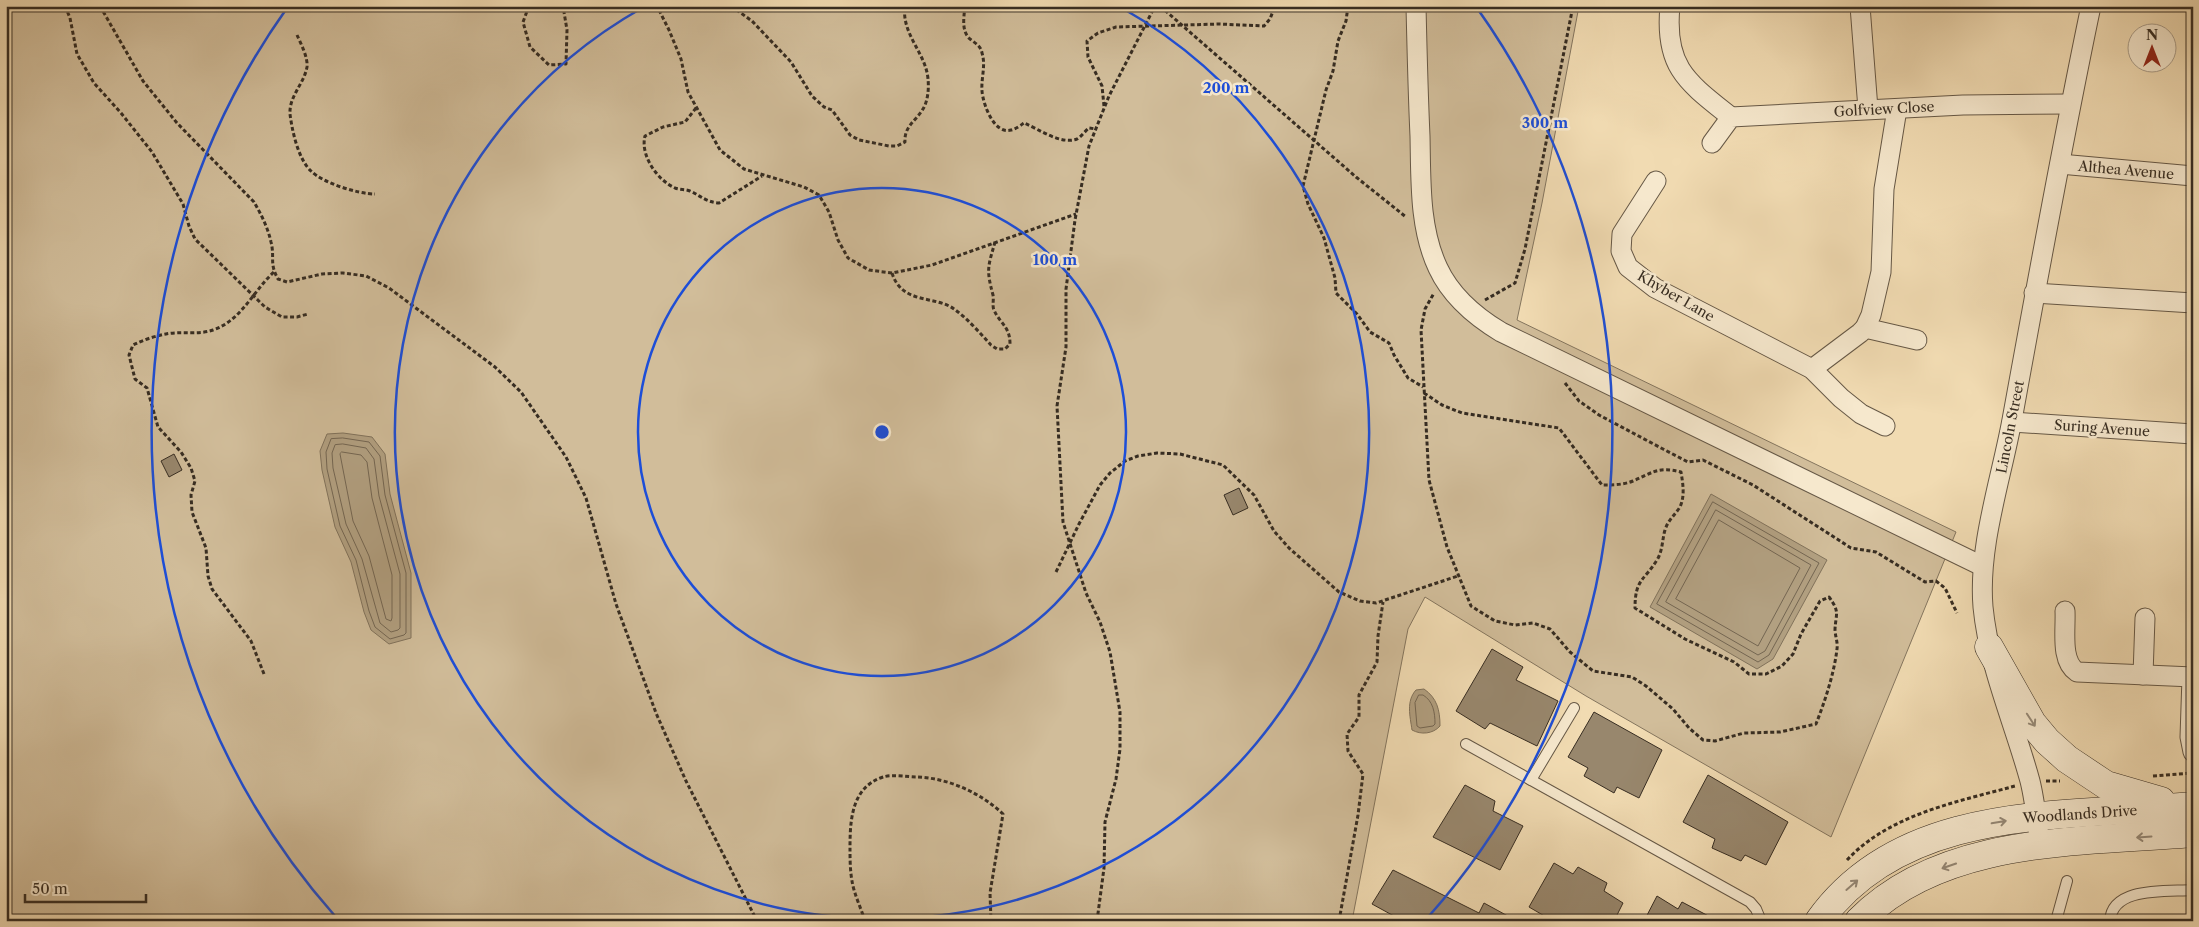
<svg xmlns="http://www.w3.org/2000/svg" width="2199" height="927" viewBox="0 0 2199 927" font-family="'Libre Caslon Text',serif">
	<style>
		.green { fill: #d1bd9a; stroke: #84755e }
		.water { fill: #b2a081; stroke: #81725b }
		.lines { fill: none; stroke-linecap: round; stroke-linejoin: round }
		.shore { stroke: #746652; stroke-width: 1 }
		.building { fill: #98876d; stroke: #372d22 }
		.service-casing { stroke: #665846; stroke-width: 12 }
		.minor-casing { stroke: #665846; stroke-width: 21 }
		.secondary-casing { stroke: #372d22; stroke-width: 29 }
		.path { stroke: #372d22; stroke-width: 3; stroke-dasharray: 4 2.5; stroke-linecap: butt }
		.service { stroke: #f6e8cd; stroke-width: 10 }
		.minor { stroke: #f6e8cd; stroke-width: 19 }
		.secondary { stroke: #f6e8cd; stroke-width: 28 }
		.oneway { stroke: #968a78 }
		.ring { fill: none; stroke: #1d4ed8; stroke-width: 2.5 }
		.labels { text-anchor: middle; stroke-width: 5; stroke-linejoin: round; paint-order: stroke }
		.street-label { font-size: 14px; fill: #372d22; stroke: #f6e8cd }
		.centre { fill: #1d4ed8; stroke: #f6e8cd; stroke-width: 2.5 }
		.ring-label { font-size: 15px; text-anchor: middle; font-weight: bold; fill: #1d4ed8; stroke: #f6e8cd; stroke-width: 5; stroke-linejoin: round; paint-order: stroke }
	</style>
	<rect width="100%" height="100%" fill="#f1dbb2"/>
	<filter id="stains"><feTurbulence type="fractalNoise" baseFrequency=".004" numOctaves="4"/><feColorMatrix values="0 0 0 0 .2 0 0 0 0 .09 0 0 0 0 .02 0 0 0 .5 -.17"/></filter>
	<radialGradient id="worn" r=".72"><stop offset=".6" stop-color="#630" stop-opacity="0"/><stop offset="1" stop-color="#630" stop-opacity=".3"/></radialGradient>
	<!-- green -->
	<polygon class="green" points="6,6 1579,6 1542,203 1517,320 1956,532 1831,837 1586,696 1425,597 1408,629 1352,921 6,921"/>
	<!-- water -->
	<g class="water">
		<polygon points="343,433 372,437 385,454 390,494 411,573 411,638 389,644 371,630 364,612 351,562 335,527 322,470 320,451 327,434"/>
		<polygon points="1711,494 1827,560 1773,659 1757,669 1650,607"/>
		<path d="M1424,689c13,9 16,21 16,37 -7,8 -19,9 -28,4 -2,-14 -6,-29 4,-40z"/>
	</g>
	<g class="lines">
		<!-- shore -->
		<g class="shore">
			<polygon points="343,438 369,442 380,456 385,495 406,573 406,633 404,635 390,639 375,627 369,611 356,560 340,526 327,469 326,452 331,439"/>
			<polygon points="343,444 366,448 374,459 379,496 400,574 400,628 398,630 391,632 380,623 362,559 346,524 333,468 332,453 335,445"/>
			<polygon points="342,452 361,455 367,462 372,498 392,575 392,618 391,621 386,619 369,556 353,521 340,454"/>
			<polygon points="1713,502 1819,563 1769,655 1758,662 1657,604"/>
			<polygon points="1716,510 1811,565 1765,651 1758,655 1666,602"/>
			<polygon points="1719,520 1800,568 1758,646 1676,599"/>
			<path d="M1419,695h4c10,6 12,17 12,29l-2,2 -13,2 -3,-2 -2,-23z"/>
		</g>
	</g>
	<!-- building -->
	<g class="building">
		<polygon points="174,454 182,470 169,477 161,461"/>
		<polygon points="1239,488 1248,508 1233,515 1224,495"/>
		<polygon points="1492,649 1523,667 1516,680 1558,701 1537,746 1490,723 1485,729 1456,711"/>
		<polygon points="1594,712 1662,750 1639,798 1617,787 1614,793 1584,776 1588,768 1568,757"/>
		<polygon points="1708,775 1788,822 1766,865 1745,855 1741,861 1712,848 1715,839 1683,822"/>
		<polygon points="1465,785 1495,801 1493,811 1523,826 1500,870 1433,837"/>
		<polygon points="1554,863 1573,874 1578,867 1607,883 1604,891 1623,903 1614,921 1553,921 1529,907"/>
		<polygon points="1393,870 1479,913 1484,903 1517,921 1403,921 1372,904"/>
		<polygon points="1657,896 1678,909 1682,902 1718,921 1644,921"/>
	</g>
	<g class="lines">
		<!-- service casing -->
		<g class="service-casing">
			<g id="service">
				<polyline points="1574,708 1531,780 1750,902 1756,909 1761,921"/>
				<polyline points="1466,744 1531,780"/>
				<polyline points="2056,921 2067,881"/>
				<path d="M2110,921c2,-35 57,-29 83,-31"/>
			</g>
		</g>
		<!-- minor casing -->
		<g class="minor-casing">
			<g id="minor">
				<path d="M1416,6c1,44 2,87 4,130 1,44 -1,92 18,132 13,28 38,49 63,64l481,234"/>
				<path d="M1670,6c-6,61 17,76 61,111"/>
				<polyline points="1860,6 1868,109"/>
				<polyline points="1712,143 1731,117 1963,105 2070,104"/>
				<polyline points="2060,164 2193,176"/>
				<polyline points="1656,181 1622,234 1621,251 1628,267 1655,288 1812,369 1841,398 1861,414 1885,426"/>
				<polyline points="2034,293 2193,303"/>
				<polyline points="1865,328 1917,340"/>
				<polyline points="1812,369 1860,333 1865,328 1871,315 1881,272 1884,189 1897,109"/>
				<polyline points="2012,422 2193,434"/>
				<path d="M2065,611c1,19 -5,50 12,61l116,5"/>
				<polyline points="2143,675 2145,618"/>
				<polyline points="2192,677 2190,737 2193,752"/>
				<path d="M2040,844c-3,-21 -5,-43 -10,-63 -16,-59 -41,-113 -47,-174 -5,-61 18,-127 29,-187 25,-138 50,-276 79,-414"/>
			</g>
		</g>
		<!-- secondary casing -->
		<g class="secondary-casing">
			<g id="secondary">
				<polyline points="1989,647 2032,723 2047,741 2067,759 2106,785 2161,801"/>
				<path d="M1819,921c84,-118 247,-104 374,-115"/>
				<path d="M1859,921c83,-85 224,-79 334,-88"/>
			</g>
		</g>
		<!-- path -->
		<g class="path">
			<polyline points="65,6 70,18 77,54 94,83 121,113 152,152 183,204 189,226 195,239 265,307 282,317 297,317 308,314"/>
			<path d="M100,6l43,75 34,42 77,79c7,12 14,26 17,40 4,16 -2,21 7,37l9,3 35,-8 21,-1 23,3 23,12 106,79 26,25 45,65 20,41 30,106 40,109 30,68 71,140"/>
			<polyline points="529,6 523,22 530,47 549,65 566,64 567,30 563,6"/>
			<polyline points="654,6 659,10 669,30 681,59 688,92 720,150 744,169 804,187 819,195 829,212 838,240 848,258 869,270 892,273 932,265 1076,214"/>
			<path d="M731,6l21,15 39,41 21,34 12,11 8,3 18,25 9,5 30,6h8l8,-4c-1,-16 11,-21 18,-33 5,-8 6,-21 5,-30 -2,-26 -27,-45 -23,-73"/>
			<path d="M965,6c-1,11 -4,25 5,33 5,4 11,7 12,14 4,13 -1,25 0,38 1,13 12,44 29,39 5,-1 10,-5 13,-7 15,6 36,22 53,16 4,-2 8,-8 12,-11l7,1"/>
			<polyline points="1160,6 1356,177 1406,217"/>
			<polyline points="1348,6 1346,21 1338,41 1333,71 1326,90 1303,186 1308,204 1324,238 1335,278 1336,293 1357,314 1370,332 1389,343 1394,355 1408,378 1423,387"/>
			<path d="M297,35c4,9 11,22 10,32 -3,17 -18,29 -17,47 2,16 8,45 21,57 12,12 47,23 64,23"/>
			<polyline points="1104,106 1102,86 1088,57 1087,41 1098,33 1116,27 1219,24 1264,26 1270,19 1275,6"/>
			<path d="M696,108l-11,14 -22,5 -18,9c-5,19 12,44 30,52 5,2 10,1 15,3 11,5 16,11 29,12l43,-27"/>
			<path d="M892,273c10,32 43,22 62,36 13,9 26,24 37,36l6,4h8l5,-5c0,-18 -10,-20 -16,-34 -2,-4 0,-10 -1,-15 -7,-26 -5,-28 2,-53"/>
			<polyline points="1485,300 1515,283 1525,249 1573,6"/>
			<polyline points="1565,383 1579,401 1599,415 1663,449 1688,462 1703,460 1753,485 1851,548 1876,552 1925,582 1936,581 1945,588 1957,613"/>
			<path d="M1424,393l18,12 20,8 97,15 43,57c10,0 21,0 31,-4 19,-8 25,-15 48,-9 2,12 4,24 -1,35 -5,8 -12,13 -15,23 -3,10 -2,20 -8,30 -13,21 -22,19 -22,48l50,31 49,23 15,12h17l16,-8 11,-12 8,-20 19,-33 9,-4c11,15 7,16 6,32 0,7 3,13 2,20 -3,25 -12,52 -21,75l-36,8 -36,1 -29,8 -12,-1 -14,-12 -16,-19 -27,-23 -14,-9 -39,-6 -23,-19 -20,-23 -17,-6 -18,2 -20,-4 -24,-15 -24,-59 -18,-67 -8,-150 4,-21 9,-16"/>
			<polyline points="1056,572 1079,524 1100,485 1110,473 1125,461 1138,456 1157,453 1180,454 1223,465 1254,495 1274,531 1289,548 1339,592 1360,601 1376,603 1458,576"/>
			<path d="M264,674l-13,-33 -39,-52 -4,-13 -2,-28 -14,-36 -1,-17 4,-14 -4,-13 -10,-16 -23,-25 -11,-39 -12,-9 -6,-24 4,-10c10,-5 22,-9 33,-11 15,-3 33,1 47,-4 29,-10 40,-39 61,-58"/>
			<polyline points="2153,776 2193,773"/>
			<polyline points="2046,781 2060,781"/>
			<path d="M1847,860c43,-46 110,-58 168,-74"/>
			<path d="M865,921c-4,-13 -11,-27 -13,-40 -2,-11 -2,-23 -2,-34 0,-28 2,-60 33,-70 9,-3 24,0 34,0 31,1 64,16 86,37l-13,79 1,28"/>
			<polyline points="1097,921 1104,868 1105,822 1116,779 1120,749 1120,712 1110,652 1100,622 1086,593 1063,522 1057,406 1066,347 1066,289 1075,220 1089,146 1109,96 1155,6"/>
			<polyline points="1339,921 1358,815 1363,774 1348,751 1347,734 1359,717 1359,695 1377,662 1378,636 1383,602"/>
		</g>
		<!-- service -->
		<use href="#service" class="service"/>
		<!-- minor -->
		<use href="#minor" class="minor"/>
		<!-- secondary -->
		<use href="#secondary" class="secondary"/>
	</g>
	<!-- one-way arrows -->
	<defs><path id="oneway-shaft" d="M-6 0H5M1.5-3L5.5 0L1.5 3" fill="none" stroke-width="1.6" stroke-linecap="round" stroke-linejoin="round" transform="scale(1.25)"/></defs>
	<g class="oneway">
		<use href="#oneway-shaft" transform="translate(2031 720) rotate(57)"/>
		<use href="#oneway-shaft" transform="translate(1999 822) rotate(-10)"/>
		<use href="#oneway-shaft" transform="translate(2144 837) rotate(176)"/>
		<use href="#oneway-shaft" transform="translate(1949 866) rotate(161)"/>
		<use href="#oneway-shaft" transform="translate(1852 885) rotate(-41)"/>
	</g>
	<!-- distance rings -->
	<g class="ring">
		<circle cx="882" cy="432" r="244"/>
		<path d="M1122 8A487 487 0 1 1 642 8"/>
		<path d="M335 916A731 731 0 0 1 287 8M1477 8A731 731 0 0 1 1429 916"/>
	</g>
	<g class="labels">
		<!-- street labels -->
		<g class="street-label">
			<text transform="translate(1884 109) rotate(-3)" y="5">Golfview Close</text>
			<text transform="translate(2126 170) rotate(5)" y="5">Althea Avenue</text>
			<text transform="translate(1676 296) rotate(30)" y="5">Khyber Lane</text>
			<text transform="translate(2010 427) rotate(-79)" y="5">Lincoln Street</text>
			<text transform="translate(2102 428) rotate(4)" y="5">Suring Avenue</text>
			<text transform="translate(2080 814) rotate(-4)" y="5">Woodlands Drive</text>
		</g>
	</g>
	<circle cx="882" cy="432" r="8" class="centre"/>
	<g class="ring-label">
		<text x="1226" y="93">200 m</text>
		<text x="1545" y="128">300 m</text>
		<text x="1055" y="265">100 m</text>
	</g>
	<!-- margin -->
	<rect width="2199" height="927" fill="none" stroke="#f1dbb2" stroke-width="25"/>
	<rect x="8" y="8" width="2184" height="912" fill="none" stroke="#372d22" stroke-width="2.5"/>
	<rect x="12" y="12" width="2174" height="902" fill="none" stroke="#372d22"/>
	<!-- north arrow -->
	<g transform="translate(2152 48)"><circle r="24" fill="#f6e8cd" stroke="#aa9d89"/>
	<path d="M0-4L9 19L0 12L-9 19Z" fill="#8f2418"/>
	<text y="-8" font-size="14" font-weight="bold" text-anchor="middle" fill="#372d22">N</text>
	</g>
	<!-- scale -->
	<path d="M25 894v8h121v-8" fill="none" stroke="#372d22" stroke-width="2.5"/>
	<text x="32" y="894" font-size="15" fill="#372d22" stroke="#f6e8cd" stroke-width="4" paint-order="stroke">50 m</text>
	<rect width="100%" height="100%" filter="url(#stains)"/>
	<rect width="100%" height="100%" fill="url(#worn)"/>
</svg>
